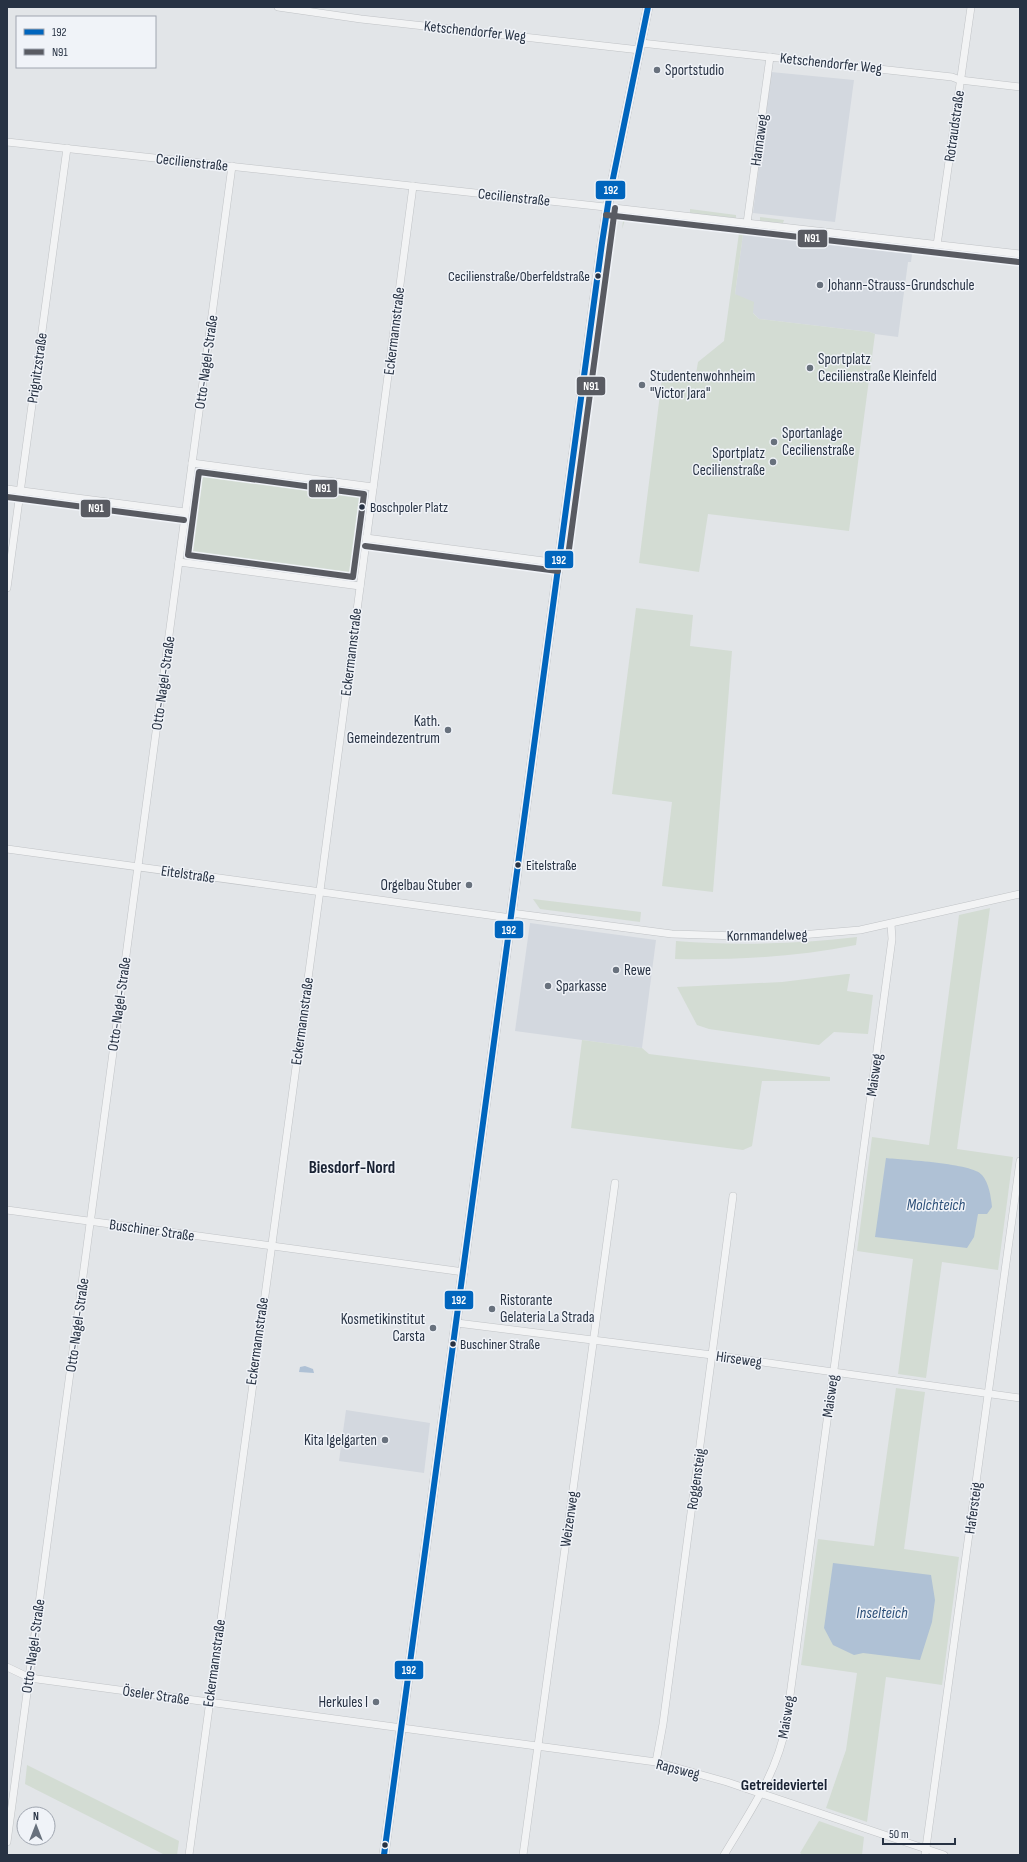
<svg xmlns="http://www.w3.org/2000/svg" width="1027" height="1862" viewBox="0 0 1027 1862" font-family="'Sofia Sans Condensed',sans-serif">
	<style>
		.built { fill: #d3d8df }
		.green { fill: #d3dcd3 }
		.water { fill: #afc1d5 }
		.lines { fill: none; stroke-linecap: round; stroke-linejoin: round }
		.minor-casing { stroke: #c0c3c6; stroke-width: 8 }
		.tertiary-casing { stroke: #c0c3c6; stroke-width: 10 }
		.minor { stroke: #f2f3f4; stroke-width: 7 }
		.tertiary { stroke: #f2f3f4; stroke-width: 9 }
		.bus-1-casing { stroke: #f0f3f8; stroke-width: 9 }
		.bus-2-casing { stroke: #f0f3f8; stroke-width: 9 }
		.bus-1 { stroke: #0065bd; stroke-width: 6 }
		.bus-2 { stroke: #595b62; stroke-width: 6 }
		.poi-dot { fill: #68717d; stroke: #f0f3f8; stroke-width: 1.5 }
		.bus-dot { fill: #273243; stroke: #f0f3f8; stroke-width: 1.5 }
		.labels { text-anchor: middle; stroke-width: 3; stroke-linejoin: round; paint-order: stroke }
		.bus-label { font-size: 14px; fill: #273243; stroke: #f0f3f8; text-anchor: start }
		.street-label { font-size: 15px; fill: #273243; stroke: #f0f3f8 }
		.poi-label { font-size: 15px; fill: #273243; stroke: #f0f3f8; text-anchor: start }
		.water-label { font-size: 16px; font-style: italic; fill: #2e517a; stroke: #f0f3f8 }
		.neighbourhood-label { font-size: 16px; font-weight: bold; fill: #1a2334; stroke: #f0f3f8 }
		.quarter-label { font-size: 17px; font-weight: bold; fill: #1a2334; stroke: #f0f3f8 }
		.line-badge { stroke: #f0f3f8; stroke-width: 1.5 }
		.badge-label { font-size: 11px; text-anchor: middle; font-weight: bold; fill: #fff }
	</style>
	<rect width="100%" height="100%" fill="#e2e5e8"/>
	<!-- built -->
	<g class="built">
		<polygon points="771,72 854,80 835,222 753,213"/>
		<polygon points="743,234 912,254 911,262 908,262 898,337 875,334 870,332 759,319 735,294"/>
		<polygon points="530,923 656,940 642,1048 515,1031"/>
		<polygon points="346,1410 430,1423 424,1473 339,1461"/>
	</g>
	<!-- green -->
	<g class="green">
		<polygon points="690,209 736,215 736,218 690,213"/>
		<polygon points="628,217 723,227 724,231 625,220 622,229 623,221"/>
		<polygon points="760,217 784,220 783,223 760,221"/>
		<polygon points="611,225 616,226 613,246 609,235"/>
		<polygon points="759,229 798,233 792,236 760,233"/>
		<polygon points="739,233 743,234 735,294 754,302 753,313 759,319 870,332 875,334 849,531 708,514 699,572 639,563 663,370 696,374 698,362 724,341"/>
		<polygon points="799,236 911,249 912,254 795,239"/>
		<polygon points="923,251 977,257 982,262 921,255"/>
		<polygon points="1001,259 1020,261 1020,265 998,262"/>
		<polygon points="206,471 359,492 361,494 349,577 347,579 194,558 191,553 202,476"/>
		<polygon points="636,608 693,615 690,646 732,651 713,892 662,886 672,802 612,794"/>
		<polygon points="533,899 641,912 640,922 540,909"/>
		<polygon points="990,908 957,1149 1013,1157 998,1270 942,1262 926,1378 898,1374 913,1259 857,1251 872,1137 929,1145 959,915"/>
		<path d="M857,937l-1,8c-60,12 -120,15 -181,14l1,-18c60,5 121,3 181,-4z"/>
		<polygon points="847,974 850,974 847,991 873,995 868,1034 834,1032 819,1045 709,1029 697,1025 677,987 782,982"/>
		<polygon points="582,1040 642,1048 649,1054 830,1077 830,1081 762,1081 752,1146 743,1150 571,1128"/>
		<polygon points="896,1388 925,1392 904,1549 959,1557 942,1685 886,1677 867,1822 826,1808 846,1750 857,1673 801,1665 818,1539 874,1546"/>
		<polygon points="27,1765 179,1841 177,1855 165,1855 25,1784"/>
		<polygon points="819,1821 864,1837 862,1855 803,1855 800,1853"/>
	</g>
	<!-- water -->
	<g class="water">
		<path d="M886,1158c17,2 87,5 96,17 7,8 9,22 10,32l-5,7h-9l-4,23 -7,11 -92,-11z"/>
		<polygon points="305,1366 313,1369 314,1373 299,1372 300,1367"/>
		<polygon points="833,1563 931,1575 935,1600 932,1622 920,1660 863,1653 854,1655 833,1645 824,1628"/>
	</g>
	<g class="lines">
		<!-- minor casing -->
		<g class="minor-casing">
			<g id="minor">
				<polyline points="278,7 361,19 640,50"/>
				<polyline points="641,43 952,77 960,80 1020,87"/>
				<polyline points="7,142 596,206 1020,254"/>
				<polyline points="747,223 770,57"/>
				<polyline points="937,245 971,7"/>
				<polyline points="192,463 373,487"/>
				<polyline points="7,489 185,512"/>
				<polyline points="366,538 559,563"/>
				<polyline points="179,562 360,586"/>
				<polyline points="7,588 67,148"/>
				<polyline points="7,849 511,918"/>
				<polyline points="511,913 672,934 776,937 860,930 1020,894"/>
				<polyline points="7,1210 464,1272"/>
				<polyline points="457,1323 712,1355 1020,1398"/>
				<polyline points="7,1667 28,1677 37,1679 656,1762 727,1782 944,1855"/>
				<polyline points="656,1762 663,1724 733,1196"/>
				<polyline points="7,1842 232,166"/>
				<polyline points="189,1855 321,883 413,186"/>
				<polyline points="523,1855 615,1183"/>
				<path d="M724,1855c25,-42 53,-81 62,-130l106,-786 -1,-15"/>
				<polyline points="925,1855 1020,1161"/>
			</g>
		</g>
		<!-- tertiary casing -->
		<g class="tertiary-casing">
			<polyline id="tertiary" points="384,1855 602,243 609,198 648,7"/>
		</g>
		<!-- minor -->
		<use href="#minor" class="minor"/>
		<!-- tertiary -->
		<use href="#tertiary" class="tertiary"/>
		<!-- bus-1 casing -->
		<g class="bus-1-casing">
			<polyline id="bus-1" points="384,1855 602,243 609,198 648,7"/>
		</g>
		<!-- bus-2 casing -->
		<g class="bus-2-casing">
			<g id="bus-2">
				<polyline points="606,215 1019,262"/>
				<polygon points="199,472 364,494 353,577 188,555"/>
				<polyline points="7,497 184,520"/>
				<polyline points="365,546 558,571"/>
				<polyline points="567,564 615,208"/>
			</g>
		</g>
		<!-- bus-1 -->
		<use href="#bus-1" class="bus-1"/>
		<!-- bus-2 -->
		<use href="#bus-2" class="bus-2"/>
	</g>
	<!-- markers -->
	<g class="poi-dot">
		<circle cx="657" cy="70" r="4"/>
		<circle cx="820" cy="285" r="4"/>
		<circle cx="810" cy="368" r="4"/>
		<circle cx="642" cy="385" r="4"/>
		<circle cx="774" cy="442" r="4"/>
		<circle cx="773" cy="462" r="4"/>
		<circle cx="448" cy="730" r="4"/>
		<circle cx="469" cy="885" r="4"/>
		<circle cx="616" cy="970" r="4"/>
		<circle cx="548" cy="986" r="4"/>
		<circle cx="492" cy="1309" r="4"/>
		<circle cx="433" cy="1328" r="4"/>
		<circle cx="385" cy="1440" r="4"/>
		<circle cx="376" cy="1702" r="4"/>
	</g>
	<g class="bus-dot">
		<circle cx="598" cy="276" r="3.5"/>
		<circle cx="362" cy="507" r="3.5"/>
		<circle cx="518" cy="865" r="3.5"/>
		<circle cx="453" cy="1344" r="3.5"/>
		<circle cx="385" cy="1845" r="3.5"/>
	</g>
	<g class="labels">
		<!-- bus labels -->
		<g class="bus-label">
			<text x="590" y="281" text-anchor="end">Cecilienstraße/Oberfeldstraße</text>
			<text x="370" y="512">Boschpoler Platz</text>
			<text x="526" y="870">Eitelstraße</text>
			<text x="460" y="1349">Buschiner Straße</text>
		</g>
		<!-- street labels -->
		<g class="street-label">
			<text transform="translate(475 31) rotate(6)" y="5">Ketschendorfer Weg</text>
			<text transform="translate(831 63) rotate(6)" y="5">Ketschendorfer Weg</text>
			<text transform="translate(954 126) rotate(-82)" y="5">Rotraudstraße</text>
			<text transform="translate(759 140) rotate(-82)" y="5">Hannaweg</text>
			<text transform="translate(192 162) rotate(6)" y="5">Cecilienstraße</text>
			<text transform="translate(514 197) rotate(6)" y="5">Cecilienstraße</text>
			<text transform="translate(394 331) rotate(-83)" y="5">Eckermannstraße</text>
			<text transform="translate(206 362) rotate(-82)" y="5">Otto-Nagel-Straße</text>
			<text transform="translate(37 368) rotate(-82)" y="5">Prignitzstraße</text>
			<text transform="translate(351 652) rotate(-83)" y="5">Eckermannstraße</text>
			<text transform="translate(163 683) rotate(-82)" y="5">Otto-Nagel-Straße</text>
			<text transform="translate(188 874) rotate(8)" y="5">Eitelstraße</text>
			<text transform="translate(767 935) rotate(-1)" y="5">Kornmandelweg</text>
			<text transform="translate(119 1004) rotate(-82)" y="5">Otto-Nagel-Straße</text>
			<text transform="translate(302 1021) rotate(-82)" y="5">Eckermannstraße</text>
			<text transform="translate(874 1075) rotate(-82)" y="5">Maisweg</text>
			<text transform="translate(152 1230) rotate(8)" y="5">Buschiner Straße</text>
			<text transform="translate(77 1325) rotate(-82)" y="5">Otto-Nagel-Straße</text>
			<text transform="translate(257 1341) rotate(-82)" y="5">Eckermannstraße</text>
			<text transform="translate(739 1359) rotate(8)" y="5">Hirseweg</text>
			<text transform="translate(830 1396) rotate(-82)" y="5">Maisweg</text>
			<text transform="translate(696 1479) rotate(-82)" y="5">Roggensteig</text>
			<text transform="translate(973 1508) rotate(-82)" y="5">Hafersteig</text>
			<text transform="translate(569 1519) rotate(-82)" y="5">Weizenweg</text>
			<text transform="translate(33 1646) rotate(-82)" y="5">Otto-Nagel-Straße</text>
			<text transform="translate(214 1663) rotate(-82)" y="5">Eckermannstraße</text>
			<text transform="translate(156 1695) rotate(8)" y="5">Öseler Straße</text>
			<text transform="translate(786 1717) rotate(-81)" y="5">Maisweg</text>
			<text transform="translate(678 1769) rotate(14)" y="5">Rapsweg</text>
		</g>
		<!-- poi labels -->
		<g class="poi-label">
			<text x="665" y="75">Sportstudio</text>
			<text x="828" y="290">Johann-Strauss-Grundschule</text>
			<text x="818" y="364">Sportplatz<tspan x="818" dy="17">Cecilienstraße Kleinfeld</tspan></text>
			<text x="650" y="381">Studentenwohnheim<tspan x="650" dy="17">"Victor Jara"</tspan></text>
			<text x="782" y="438">Sportanlage<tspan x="782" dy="17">Cecilienstraße</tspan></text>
			<text x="765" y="458" text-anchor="end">Sportplatz<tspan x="765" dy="17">Cecilienstraße</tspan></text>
			<text x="440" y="726" text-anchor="end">Kath.<tspan x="440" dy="17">Gemeindezentrum</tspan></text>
			<text x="461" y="890" text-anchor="end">Orgelbau Stuber</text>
			<text x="624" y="975">Rewe</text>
			<text x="556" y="991">Sparkasse</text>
			<text x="500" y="1305">Ristorante<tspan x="500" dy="17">Gelateria La Strada</tspan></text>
			<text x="425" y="1324" text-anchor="end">Kosmetikinstitut<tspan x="425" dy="17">Carsta</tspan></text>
			<text x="377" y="1445" text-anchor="end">Kita Igelgarten</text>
			<text x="368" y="1707" text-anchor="end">Herkules I</text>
		</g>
		<!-- water labels -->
		<g class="water-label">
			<text x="936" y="1210">Molchteich</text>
			<text x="882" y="1618">Inselteich</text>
		</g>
		<!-- neighbourhood labels -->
		<g class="neighbourhood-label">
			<text x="784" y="1790">Getreideviertel</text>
		</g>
		<!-- quarter labels -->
		<g class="quarter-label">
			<text x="352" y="1173">Biesdorf-Nord</text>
		</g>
	</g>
	<g class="line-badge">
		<rect x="595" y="180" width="31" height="20" rx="4" fill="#0065bd"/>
		<rect x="797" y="229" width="31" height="19" rx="4" fill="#595b62"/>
		<rect x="576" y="376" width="30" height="20" rx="4" fill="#595b62"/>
		<rect x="308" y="479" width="30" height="19" rx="4" fill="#595b62"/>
		<rect x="80" y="499" width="31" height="19" rx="4" fill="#595b62"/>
		<rect x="544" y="550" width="30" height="19" rx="4" fill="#0065bd"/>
		<rect x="494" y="920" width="30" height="19" rx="4" fill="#0065bd"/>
		<rect x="444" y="1290" width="30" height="20" rx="4" fill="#0065bd"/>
		<rect x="394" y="1660" width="30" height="20" rx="4" fill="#0065bd"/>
	</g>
	<g class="badge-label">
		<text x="611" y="194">192</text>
		<text x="812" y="242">N91</text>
		<text x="591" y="390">N91</text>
		<text x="323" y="492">N91</text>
		<text x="96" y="512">N91</text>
		<text x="559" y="564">192</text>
		<text x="509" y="934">192</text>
		<text x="459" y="1304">192</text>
		<text x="409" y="1674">192</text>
	</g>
	<!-- border -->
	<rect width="1027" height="1862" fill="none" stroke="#273243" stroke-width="16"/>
	<!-- legend -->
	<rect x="16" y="16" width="140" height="52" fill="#f0f3f8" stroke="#a0a6b0"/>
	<rect x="24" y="29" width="20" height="6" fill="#0065bd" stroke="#a0a6b0"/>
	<text x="52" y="36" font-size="12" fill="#273243">192</text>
	<rect x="24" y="49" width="20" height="6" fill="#595b62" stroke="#a0a6b0"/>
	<text x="52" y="56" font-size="12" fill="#273243">N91</text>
	<!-- north arrow -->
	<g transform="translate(36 1826)"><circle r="19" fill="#f0f3f8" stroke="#a0a6b0"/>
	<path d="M0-3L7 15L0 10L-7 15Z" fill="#68717d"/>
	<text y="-6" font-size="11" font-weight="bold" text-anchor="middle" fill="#273243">N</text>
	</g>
	<!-- scale -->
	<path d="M883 1838v6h72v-6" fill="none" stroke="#273243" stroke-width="2"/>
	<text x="889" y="1838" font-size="12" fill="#273243" stroke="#f0f3f8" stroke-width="3" paint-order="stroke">50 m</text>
</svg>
